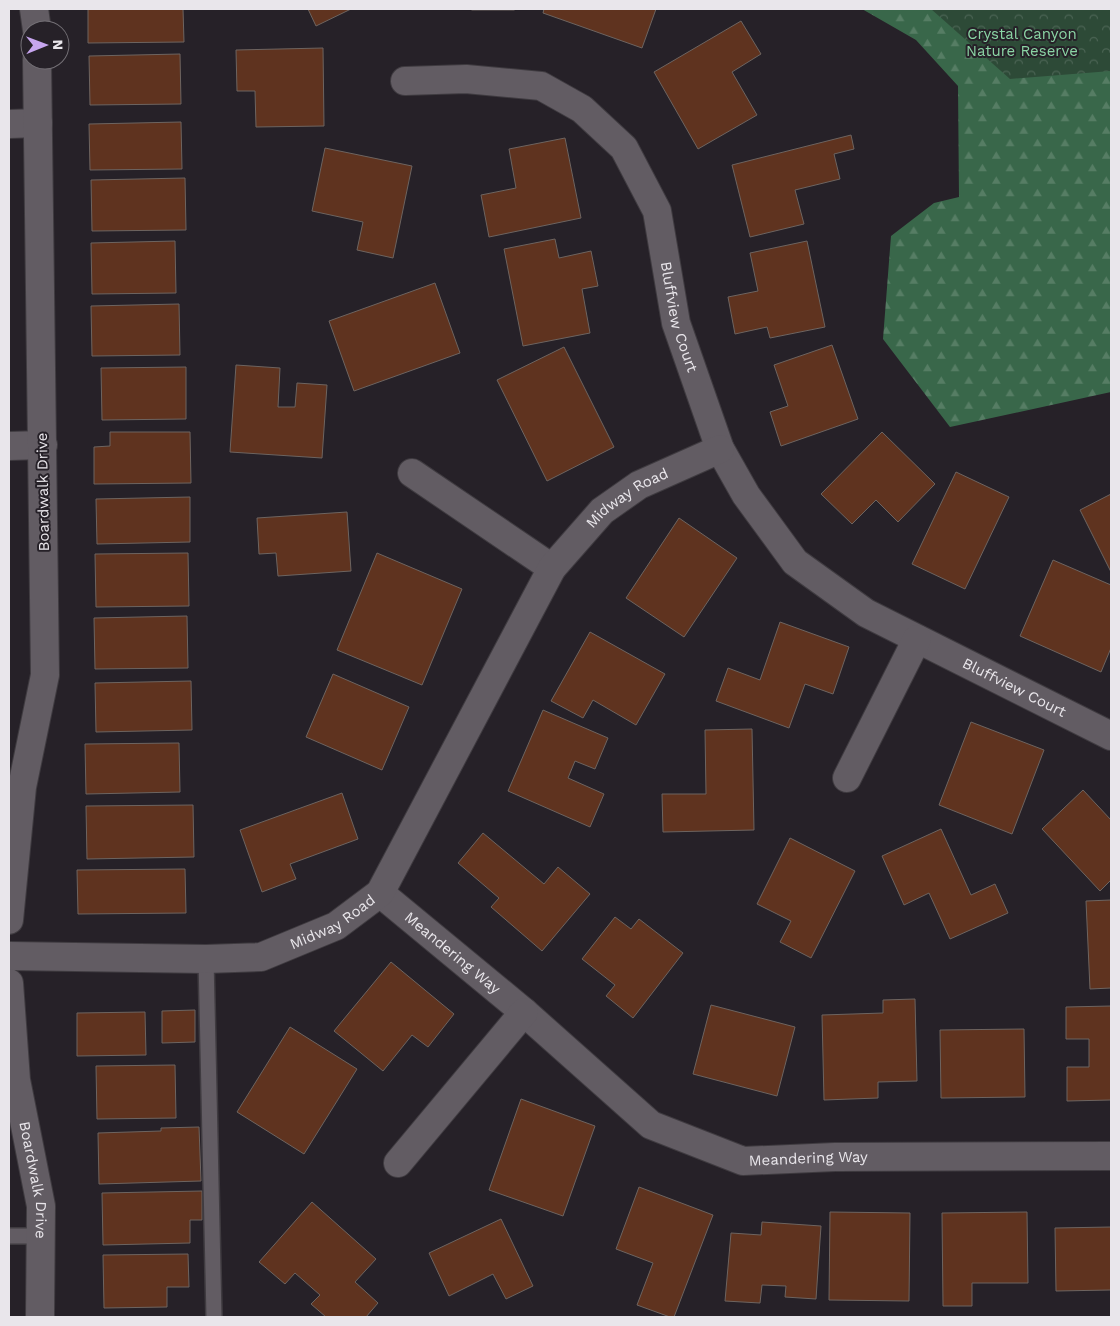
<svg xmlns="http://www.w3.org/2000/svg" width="1120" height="1326" viewBox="0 0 1120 1326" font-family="'Work Sans',sans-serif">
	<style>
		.forest { fill: url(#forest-firs) }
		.park { fill: url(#park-crowns) }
		.building { fill: #5f331f; stroke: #6d6460 }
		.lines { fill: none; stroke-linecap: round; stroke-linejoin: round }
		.lane-casing { stroke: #3f3b40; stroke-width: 18 }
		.street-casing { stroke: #3f3b40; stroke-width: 30 }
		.lane { stroke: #625c63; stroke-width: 15 }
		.street { stroke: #625c63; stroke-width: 28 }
		.labels { text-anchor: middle; stroke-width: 4; stroke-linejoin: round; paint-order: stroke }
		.park-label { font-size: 15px; fill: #8bd5a5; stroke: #262128 }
		.street-label { font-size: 15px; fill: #e9e6eb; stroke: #262128 }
	</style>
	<defs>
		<pattern id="forest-firs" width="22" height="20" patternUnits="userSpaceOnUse" patternTransform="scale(1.25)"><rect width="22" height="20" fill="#39674a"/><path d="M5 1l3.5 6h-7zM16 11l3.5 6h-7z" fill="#567d64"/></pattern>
		<pattern id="park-crowns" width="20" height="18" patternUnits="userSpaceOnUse" patternTransform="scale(1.25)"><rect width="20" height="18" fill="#2d4a37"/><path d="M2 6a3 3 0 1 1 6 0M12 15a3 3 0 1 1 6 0" fill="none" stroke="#4b6454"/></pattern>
	</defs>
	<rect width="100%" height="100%" fill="#262128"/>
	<!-- forest -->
	<polygon class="forest" points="862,9 1111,9 1111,392 950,427 883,339 891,236 934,203 959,197 958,86 916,40"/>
	<!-- park -->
	<polygon class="park" points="931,9 1111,9 1111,71 1010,79"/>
	<!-- building -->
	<g class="building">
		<polygon points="88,9 183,9 184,42 88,43"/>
		<polygon points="308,9 351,9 316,26"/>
		<rect x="472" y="9" width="42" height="1"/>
		<polygon points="544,9 656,9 642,48 543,13"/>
		<polygon points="741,21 761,54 732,72 757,115 698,149 654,72"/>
		<polygon points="323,48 324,126 256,127 255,91 237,91 236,50"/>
		<polygon points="180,54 181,104 90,105 89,56"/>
		<polygon points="181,122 182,169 90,170 89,124"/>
		<polygon points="851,135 854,149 834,154 840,179 795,190 804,224 750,237 732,165"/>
		<polygon points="565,138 581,218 489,237 481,195 516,188 509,149"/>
		<polygon points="325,148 412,166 393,258 357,250 363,222 312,211"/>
		<polygon points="185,178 186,230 92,231 91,180"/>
		<polygon points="555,239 559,258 591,251 598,286 582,289 590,333 523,346 504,249"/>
		<polygon points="175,241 176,293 92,294 91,243"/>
		<polygon points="807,241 825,327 770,338 767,327 735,334 728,297 758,291 750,253"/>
		<polygon points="435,283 460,353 354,391 329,321"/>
		<polygon points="179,304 180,355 92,356 91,306"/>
		<polygon points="832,345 858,419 781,446 770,412 788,406 774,365"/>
		<polygon points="564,347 614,447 547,481 497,380"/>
		<polygon points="236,365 280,368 278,407 295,407 297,383 327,385 322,458 230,452"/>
		<polygon points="186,367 186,419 102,420 101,368"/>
		<polygon points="110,432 190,432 191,483 94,484 94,447 110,446"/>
		<polygon points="882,432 935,484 898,522 876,500 852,524 821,494"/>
		<polygon points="956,472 1009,497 965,589 912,564"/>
		<polygon points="1111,494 1111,572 1080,510"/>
		<polygon points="190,497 190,542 97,544 96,499"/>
		<polygon points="347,512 351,571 278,576 276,553 259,554 257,518"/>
		<polygon points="679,518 737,558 684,637 626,598"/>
		<polygon points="188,553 189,606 96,607 95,554"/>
		<polygon points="377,553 462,589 422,685 337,650"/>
		<polygon points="1053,560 1111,585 1111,648 1101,672 1020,636"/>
		<polygon points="187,616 188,668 95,669 94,618"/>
		<polygon points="780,622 849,647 833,694 805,684 789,728 716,701 728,668 760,680"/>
		<polygon points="590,632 665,674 636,725 593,700 583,718 551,701"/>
		<polygon points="333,674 409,707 382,770 306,737"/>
		<polygon points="191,681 192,730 96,732 95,683"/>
		<polygon points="543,710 608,738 595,769 575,761 568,778 604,794 590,827 508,791"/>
		<polygon points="971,722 1044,750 1012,834 939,805"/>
		<polygon points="752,729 754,830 663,832 662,794 706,794 705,730"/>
		<polygon points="179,743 180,792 86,794 85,744"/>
		<polygon points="1083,790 1111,820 1111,880 1100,891 1042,829"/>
		<polygon points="342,793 358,839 290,864 296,879 262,892 240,830"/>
		<polygon points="193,805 194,857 87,859 86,806"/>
		<polygon points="941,829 971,895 995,884 1008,913 950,939 929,893 904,905 882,856"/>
		<polygon points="483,833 544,884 558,867 590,894 542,951 491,907 499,898 458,863"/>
		<polygon points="790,838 855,871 811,958 780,942 791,921 757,904"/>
		<polygon points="185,869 186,913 78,914 77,870"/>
		<polygon points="1111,900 1111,988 1090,989 1086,901"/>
		<polygon points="615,917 631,929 639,919 683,953 633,1018 606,996 615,985 582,959"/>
		<polygon points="391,962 454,1014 428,1047 412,1035 383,1071 334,1031"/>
		<polygon points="915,999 917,1081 878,1082 878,1098 824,1100 822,1015 883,1013 883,1000"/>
		<polygon points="711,1005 795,1027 777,1096 693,1074"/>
		<polygon points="1111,1006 1111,1100 1067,1101 1067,1067 1089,1067 1089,1039 1066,1039 1066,1007"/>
		<polygon points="195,1010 195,1042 162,1043 162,1011"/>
		<polygon points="145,1012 146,1055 77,1056 77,1013"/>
		<polygon points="290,1027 357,1069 304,1154 237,1112"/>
		<polygon points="1024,1029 1025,1097 941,1098 940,1030"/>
		<polygon points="175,1065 176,1118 97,1119 96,1066"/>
		<polygon points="521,1099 595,1126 563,1216 489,1190"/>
		<polygon points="199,1127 201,1181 99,1184 98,1133 161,1131 161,1128"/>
		<polygon points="639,1187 713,1215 674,1317 670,1317 637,1305 653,1263 616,1249"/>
		<polygon points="202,1191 202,1220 190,1220 190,1243 103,1245 102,1193"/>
		<polygon points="312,1202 376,1259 355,1282 378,1303 366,1317 326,1317 311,1304 320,1295 295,1273 285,1284 259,1262"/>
		<polygon points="830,1212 910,1213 909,1301 829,1300"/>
		<polygon points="1027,1212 1028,1283 972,1283 972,1306 943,1306 942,1213"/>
		<polygon points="501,1219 533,1286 506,1299 493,1274 449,1296 429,1253"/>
		<polygon points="762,1222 821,1226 816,1299 785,1297 786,1286 762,1285 760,1303 725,1301 731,1233 761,1235"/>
		<polygon points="1111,1227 1111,1290 1056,1291 1055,1228"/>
		<polygon points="188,1254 189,1287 167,1287 167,1307 104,1308 103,1255"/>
	</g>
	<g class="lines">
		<!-- lane casing -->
		<g class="lane-casing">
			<g id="lane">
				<polyline points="206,959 214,1317"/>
				<polyline points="9,1236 41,1236"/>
			</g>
		</g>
		<!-- street casing -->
		<g class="street-casing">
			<g id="street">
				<polyline points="34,9 37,30"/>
				<path id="s1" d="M405,81l61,-2 75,7 41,23 42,39 33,63 19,112 44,126 26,46 49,67 71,51 245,123"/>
				<polyline points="9,124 38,123"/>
				<polyline points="9,446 43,445"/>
				<polyline points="412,473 552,568"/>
				<polyline points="847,778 917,639"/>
				<path id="s2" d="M380,893l144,119 127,113 92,36 92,-4 276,-1"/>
				<polyline points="9,920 22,787 45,675 37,60"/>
				<path id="s3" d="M9,956l197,3 55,-2 75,-31 44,-33 172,-325 50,-57 37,-26 81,-36"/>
				<path id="s4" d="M9,983l7,97 25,126 -1,111"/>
				<polyline points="398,1163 524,1012"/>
			</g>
		</g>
		<!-- lane -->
		<use href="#lane" class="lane"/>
		<!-- street -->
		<use href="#street" class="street"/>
	</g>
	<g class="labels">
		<!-- park labels -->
		<g class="park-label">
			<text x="1022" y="39">Crystal Canyon<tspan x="1022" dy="17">Nature Reserve</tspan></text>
		</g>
		<!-- street labels -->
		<g class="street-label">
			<text dy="5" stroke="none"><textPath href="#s1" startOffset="420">Bluffview Court</textPath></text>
			<text transform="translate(43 492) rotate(-91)" y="5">Boardwalk Drive</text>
			<text dy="5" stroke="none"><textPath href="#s3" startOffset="860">Midway Road</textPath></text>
			<text dy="5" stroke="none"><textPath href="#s1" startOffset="948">Bluffview Court</textPath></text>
			<text dy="5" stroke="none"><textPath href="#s3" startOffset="332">Midway Road</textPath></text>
			<text dy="5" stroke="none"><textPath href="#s2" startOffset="94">Meandering Way</textPath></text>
			<text dy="5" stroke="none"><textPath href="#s2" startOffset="521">Meandering Way</textPath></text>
			<text dy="5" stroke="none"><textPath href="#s4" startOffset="199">Boardwalk Drive</textPath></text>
		</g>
	</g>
	<!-- border -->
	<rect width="1120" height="1326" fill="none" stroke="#e9e6eb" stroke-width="20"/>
	<!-- north arrow -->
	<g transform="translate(45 45) rotate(89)"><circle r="24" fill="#262128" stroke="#747076"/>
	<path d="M0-4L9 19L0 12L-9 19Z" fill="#c7a6ef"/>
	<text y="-8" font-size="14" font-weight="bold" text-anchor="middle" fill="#e9e6eb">N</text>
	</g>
</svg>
